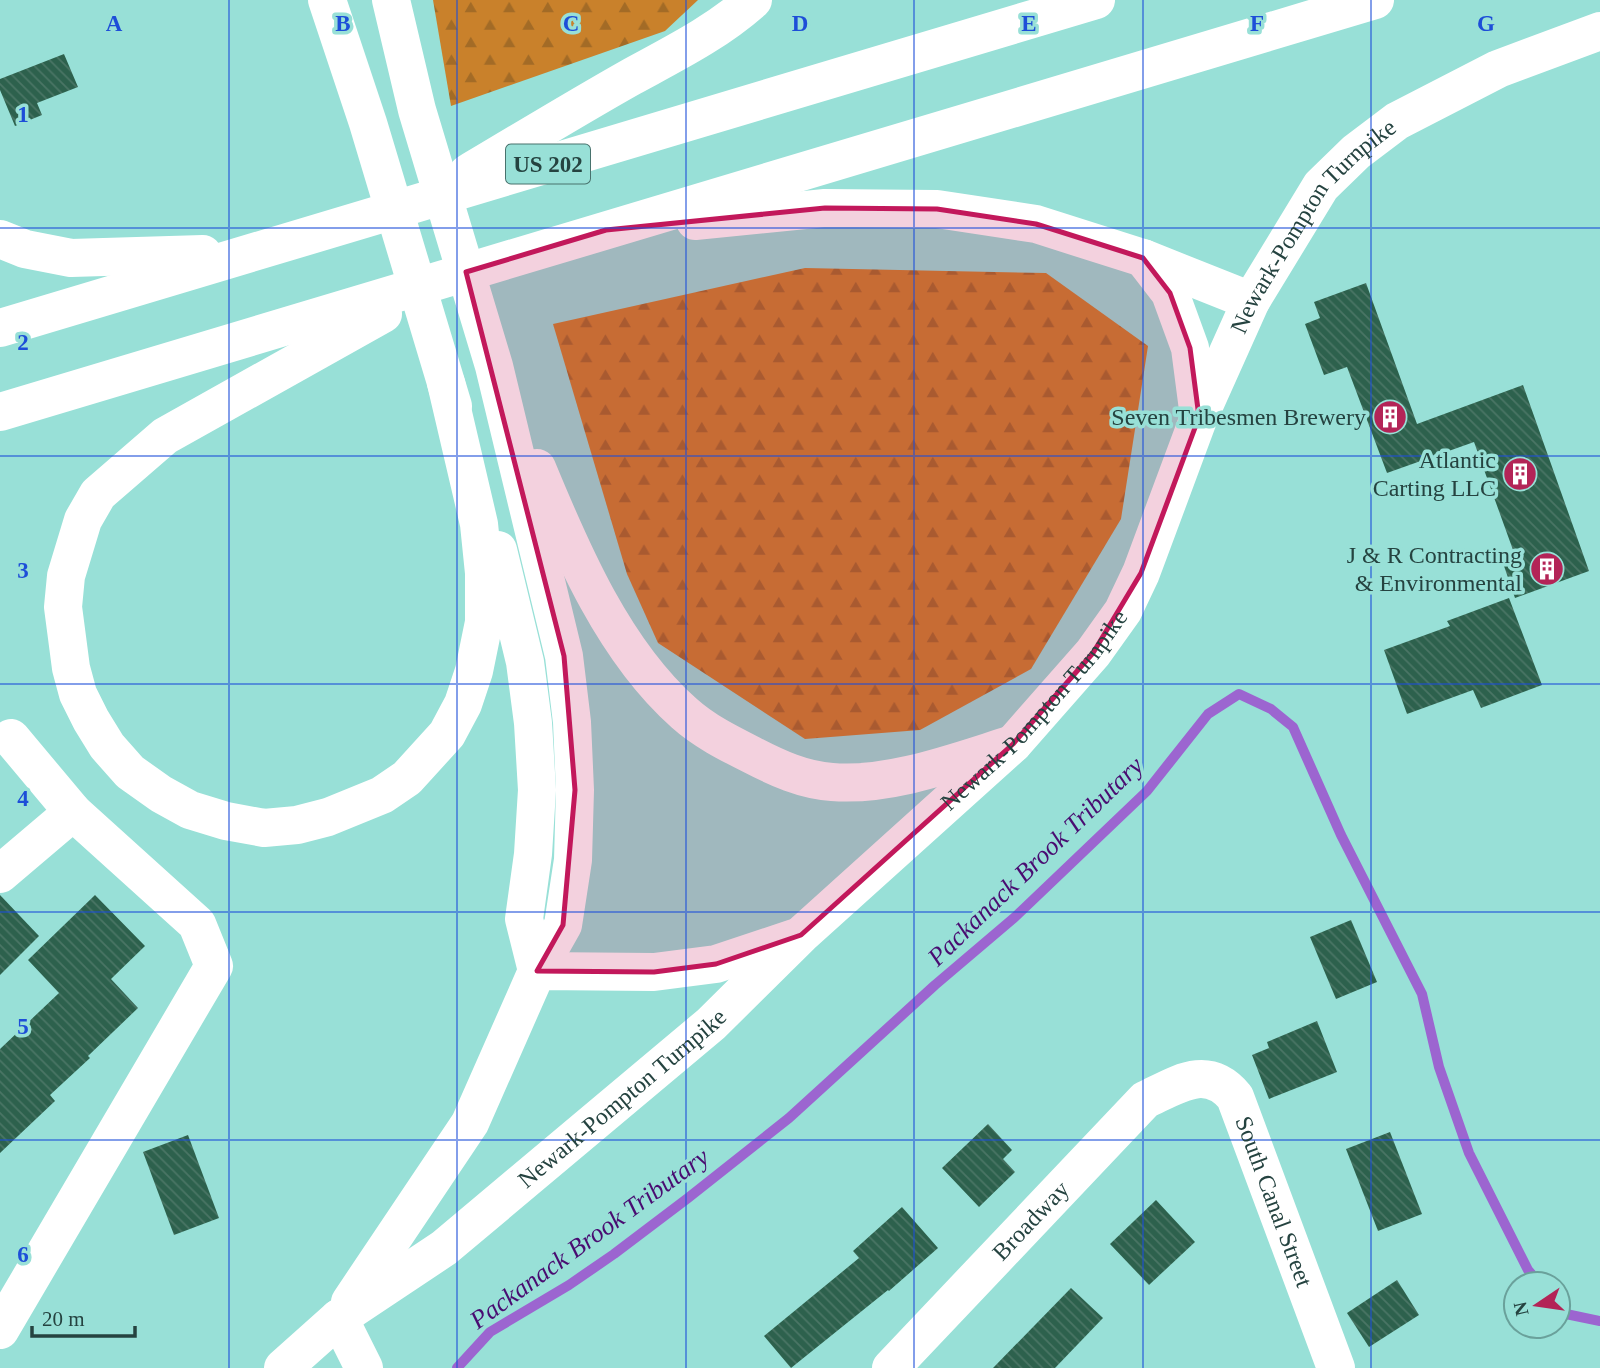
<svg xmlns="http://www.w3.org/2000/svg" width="1600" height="1368" viewBox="0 0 1600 1368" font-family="'Times New Roman',serif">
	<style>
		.forest { fill: url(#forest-firs) }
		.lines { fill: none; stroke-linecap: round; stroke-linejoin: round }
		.stream { stroke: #9c65d0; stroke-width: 10 }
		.building { fill: url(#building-back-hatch) }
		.minor { stroke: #fff; stroke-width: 38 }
		.major { stroke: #fff; stroke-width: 38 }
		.highway { stroke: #fff; stroke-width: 38 }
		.marked { fill: #c2185b; fill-opacity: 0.2; stroke: #c2185b; stroke-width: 5; stroke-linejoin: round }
		.grid { fill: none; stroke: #1d4ed8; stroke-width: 2; stroke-opacity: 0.55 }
		.labels { text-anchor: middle; stroke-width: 7; stroke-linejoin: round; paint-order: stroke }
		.shield { fill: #98e0d7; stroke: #48726d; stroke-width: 2 }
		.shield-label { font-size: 23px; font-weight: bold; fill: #254340 }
		.street-label { font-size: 24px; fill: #254340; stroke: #98e0d7 }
		.poi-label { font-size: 24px; fill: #254340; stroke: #98e0d7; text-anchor: end }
		.water-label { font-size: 26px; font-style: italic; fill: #490c71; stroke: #98e0d7 }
		.grid-label { font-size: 23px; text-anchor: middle; font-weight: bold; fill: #1d4ed8; stroke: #98e0d7; stroke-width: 7; stroke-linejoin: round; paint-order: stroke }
	</style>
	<defs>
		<pattern id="forest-firs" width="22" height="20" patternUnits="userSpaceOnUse" patternTransform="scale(1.75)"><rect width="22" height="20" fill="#c9812b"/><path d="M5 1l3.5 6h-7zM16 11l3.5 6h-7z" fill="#a36b26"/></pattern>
		<pattern id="building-back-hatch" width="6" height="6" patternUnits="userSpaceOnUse" patternTransform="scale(1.75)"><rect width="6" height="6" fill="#2d614d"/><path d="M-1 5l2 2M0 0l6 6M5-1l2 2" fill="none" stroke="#4a7565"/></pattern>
	</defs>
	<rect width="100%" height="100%" fill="#98e0d7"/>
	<!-- forest -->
	<g class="forest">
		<polygon points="433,0 698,0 665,31 451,106"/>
		<polygon points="805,268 1046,273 1148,346 1121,519 1031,669 920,730 805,739 658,643 627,574 553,324"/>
	</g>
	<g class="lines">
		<!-- stream -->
		<g class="stream">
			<polyline points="1558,1304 1566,1314 1600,1321"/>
			<polyline points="457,1368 490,1332 569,1285 614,1254 688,1198 789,1118 935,985 1015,917 1147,791 1208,714 1239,694 1271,709 1293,727 1341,835 1422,994 1439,1067 1469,1153 1528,1270 1540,1284"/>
		</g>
	</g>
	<!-- building -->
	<g class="building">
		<polygon points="64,54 78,87 37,103 42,115 15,126 0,90 0,79"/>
		<polygon points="1366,283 1417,424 1523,385 1589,571 1515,598 1504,566 1517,561 1474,442 1387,473 1347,367 1324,375 1305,324 1320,318 1314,302"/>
		<polygon points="1509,598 1542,685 1481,708 1473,690 1407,714 1384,650 1450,626 1447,621"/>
		<polygon points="0,895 39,936 0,975"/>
		<polygon points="95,895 145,946 111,979 138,1008 88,1056 90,1058 50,1095 55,1101 0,1153 0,1049 59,993 28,960"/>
		<polygon points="1351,920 1377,982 1336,999 1310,937"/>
		<polygon points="1317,1021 1337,1072 1269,1099 1252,1055 1269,1048 1267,1042"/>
		<polygon points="988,1124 1012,1150 1003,1159 1015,1172 979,1207 942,1168"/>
		<polygon points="1390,1132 1422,1214 1378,1231 1346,1149"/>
		<polygon points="188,1135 219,1218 174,1235 143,1152"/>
		<polygon points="1156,1200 1195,1242 1149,1285 1110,1244"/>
		<polygon points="902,1207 938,1248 889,1291 888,1290 791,1368 764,1336 859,1258 853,1251"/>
		<polygon points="1397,1280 1419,1315 1369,1347 1347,1313"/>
		<polygon points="1071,1288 1103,1318 1055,1368 993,1368"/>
	</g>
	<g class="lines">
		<!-- minor -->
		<g class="minor">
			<polyline points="0,874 73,812"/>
			<polyline points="339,1318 364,1368"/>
			<polyline points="0,1330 214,966 197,924 73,812 11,738"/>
			<path id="s1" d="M891,1368l254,-268c32,-15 62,-37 90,-3l101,271"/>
		</g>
		<!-- major -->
		<g class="major">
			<polyline points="350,1302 470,1123 537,971 654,972 716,964 794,938"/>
			<path id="s2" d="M283,1368l56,-50 105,-70 267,-224 90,-89 212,-191 80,-91 30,-42 18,-38 58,-156 52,-116 70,-115 35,-34 41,-31 101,-52 102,-38"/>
		</g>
		<!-- highway -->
		<g class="highway">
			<polyline points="327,0 368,123 453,406"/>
			<polyline points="391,0 417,110 494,366 564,656 572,722 575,790 573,860 563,925 537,971"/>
			<path d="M468,173c54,-32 108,-65 163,-96 42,-23 85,-44 122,-77"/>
			<polyline points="695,221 825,208 937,209 1036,224 1143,258 1251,301"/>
			<polyline points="0,239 25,249 71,258 203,254"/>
			<polyline points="1143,258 1170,293 1190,348 1199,417"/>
			<polyline points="383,314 165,436 98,494 83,520 66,576 63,607 71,668 78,694 91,720 107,746 130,772 161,794 190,810 226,821 264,828 297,825 328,817 382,795 407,778 447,734 463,704 474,671 484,622 484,573 479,524 446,383"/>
			<polyline points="0,328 1096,0"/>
			<polyline points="0,412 1375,0"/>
			<path d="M537,468c35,85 77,183 147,245 20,18 44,30 68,42 25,13 51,25 80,27 58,5 126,-21 181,-38"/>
			<polyline points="498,550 525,662 533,723 537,790 533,854 524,919 537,971"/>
		</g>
	</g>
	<!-- marked area -->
	<path class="marked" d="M825,208l112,1 99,15 107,34 27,35 20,55 9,69 -58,156 -48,80 -80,91 -212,191 -85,29 -62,8 -117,-1 26,-46 12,-135 -11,-134 -98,-384 140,-42z"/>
	<!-- grid -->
	<path class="grid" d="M229,0v1368M457,0v1368M686,0v1368M914,0v1368M1143,0v1368M1371,0v1368M0,228h1600M0,456h1600M0,684h1600M0,912h1600M0,1140h1600"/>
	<!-- icons -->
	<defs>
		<g id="building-disc" transform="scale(1.75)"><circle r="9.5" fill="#b32457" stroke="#98e0d7"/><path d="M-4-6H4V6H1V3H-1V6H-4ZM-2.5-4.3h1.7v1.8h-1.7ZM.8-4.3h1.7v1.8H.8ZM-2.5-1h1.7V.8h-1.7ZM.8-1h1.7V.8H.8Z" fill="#fff"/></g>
	</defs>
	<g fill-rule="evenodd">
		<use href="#building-disc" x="1390" y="417"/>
		<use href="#building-disc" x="1520" y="474"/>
		<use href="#building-disc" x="1547" y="569"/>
	</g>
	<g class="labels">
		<!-- shield labels -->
		<rect class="shield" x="506" y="144.5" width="84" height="39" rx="5"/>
		<g class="shield-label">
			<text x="548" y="172">US 202</text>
		</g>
		<!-- street labels -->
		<g class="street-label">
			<text dy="8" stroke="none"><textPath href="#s2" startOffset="1568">Newark-Pompton Turnpike</textPath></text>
			<text dy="8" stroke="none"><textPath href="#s2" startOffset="1001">Newark-Pompton Turnpike</textPath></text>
			<text dy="8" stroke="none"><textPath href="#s2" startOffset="434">Newark-Pompton Turnpike</textPath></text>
			<text dy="8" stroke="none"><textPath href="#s1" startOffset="581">South Canal Street</textPath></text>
			<text dy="8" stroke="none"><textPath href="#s1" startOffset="203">Broadway</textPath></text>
		</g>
		<!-- poi labels -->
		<g class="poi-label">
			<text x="1366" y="425">Seven Tribesmen Brewery</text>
			<text x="1496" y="468">Atlantic<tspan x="1496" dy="28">Carting LLC</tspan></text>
			<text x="1522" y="563">J &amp; R Contracting<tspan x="1522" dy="28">&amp; Environmental</tspan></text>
		</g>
		<!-- water labels -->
		<g class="water-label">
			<text transform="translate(1035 861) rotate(-44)" y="9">Packanack Brook Tributary</text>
			<text transform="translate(589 1238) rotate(-36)" y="9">Packanack Brook Tributary</text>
		</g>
	</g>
	<g class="grid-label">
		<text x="114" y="31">A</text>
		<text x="343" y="31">B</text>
		<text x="571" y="31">C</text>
		<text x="800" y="31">D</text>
		<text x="1029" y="31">E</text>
		<text x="1257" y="31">F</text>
		<text x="1486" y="31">G</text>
		<text x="23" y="122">1</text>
		<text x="23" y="350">2</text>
		<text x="23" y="578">3</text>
		<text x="23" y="806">4</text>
		<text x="23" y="1034">5</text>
		<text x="23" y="1262">6</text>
	</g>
	<!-- north arrow -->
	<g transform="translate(1537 1305) rotate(257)"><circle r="33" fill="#98e0d7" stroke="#6aa19b" stroke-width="2"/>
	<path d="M0-5L12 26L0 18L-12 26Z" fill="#b32457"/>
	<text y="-10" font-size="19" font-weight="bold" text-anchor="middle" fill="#254340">N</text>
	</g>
	<!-- scale -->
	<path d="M32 1326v10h103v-10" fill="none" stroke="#254340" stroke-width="3.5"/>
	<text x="42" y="1326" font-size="21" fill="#254340" stroke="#98e0d7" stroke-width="5" paint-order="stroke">20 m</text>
</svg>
